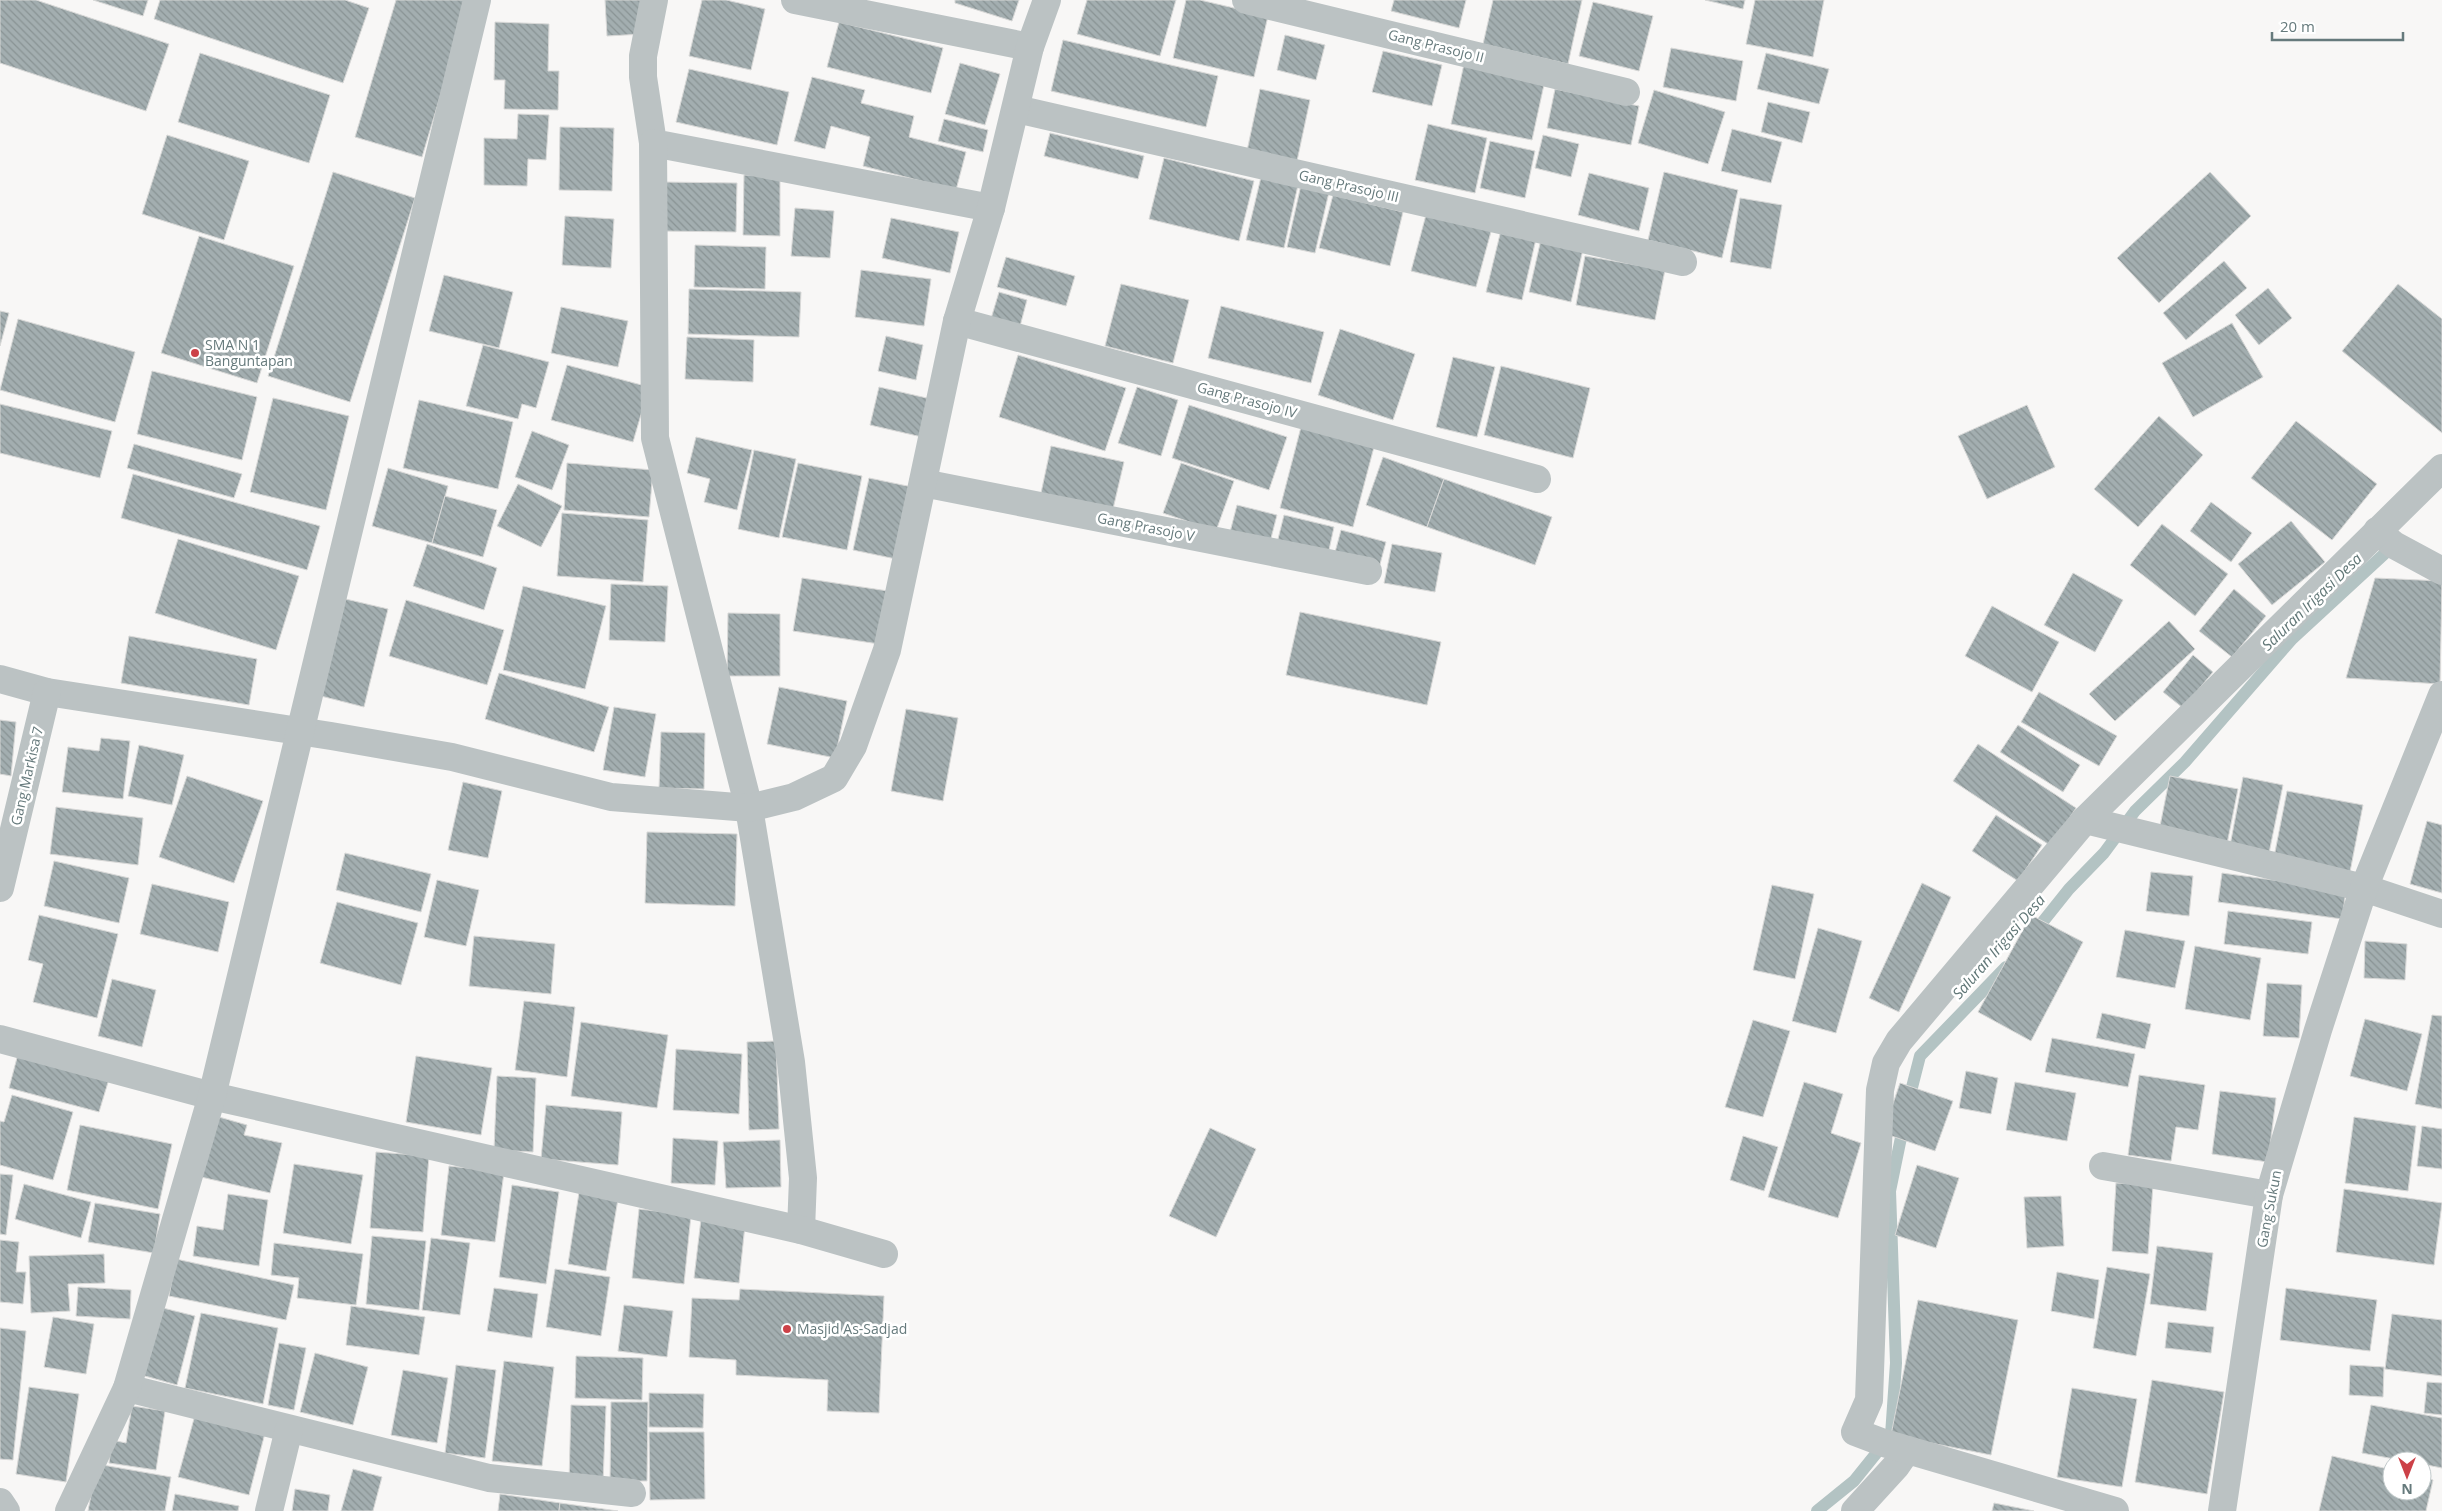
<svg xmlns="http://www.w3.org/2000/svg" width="2442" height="1511" viewBox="0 0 2442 1511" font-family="'Open Sans',sans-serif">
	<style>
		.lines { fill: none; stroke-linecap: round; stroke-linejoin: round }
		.stream { stroke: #b3c3c3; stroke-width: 12 }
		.building { fill: url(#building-back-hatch); stroke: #d9d9d8 }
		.minor { stroke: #bbc2c3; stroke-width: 28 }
		.poi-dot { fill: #cc4148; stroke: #fff; stroke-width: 2 }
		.labels { text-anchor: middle; stroke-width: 5; stroke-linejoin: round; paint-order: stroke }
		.street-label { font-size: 14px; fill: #667a7c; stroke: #fff }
		.poi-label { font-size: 14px; fill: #667a7c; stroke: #fff; text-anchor: start }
		.water-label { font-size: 15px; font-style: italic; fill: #617777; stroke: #fff }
	</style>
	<defs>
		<pattern id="building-back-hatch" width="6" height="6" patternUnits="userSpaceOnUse" patternTransform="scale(1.25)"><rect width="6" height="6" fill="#a3aeb0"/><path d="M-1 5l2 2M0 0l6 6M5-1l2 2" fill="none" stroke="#899394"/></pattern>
	</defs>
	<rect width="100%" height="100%" fill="#f8f7f6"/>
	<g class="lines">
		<!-- stream -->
		<g class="stream">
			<polyline points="2033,934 2069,889 2104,853 2135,811 2185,762 2292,639 2394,545"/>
			<polyline points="1908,1103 1920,1056 2006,967"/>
			<polyline points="1817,1511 1854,1481 1891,1435 1896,1363 1890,1191 1904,1123"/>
		</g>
	</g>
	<!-- building -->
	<g class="building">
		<polygon points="0,0 36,0 169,44 146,111 0,63"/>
		<polygon points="93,0 148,0 143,16"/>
		<polygon points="160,0 345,0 369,8 343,83 154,19"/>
		<polygon points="396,0 469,0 422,157 355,137"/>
		<polygon points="605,0 641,0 643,34 607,36"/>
		<polygon points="702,0 726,0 765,9 751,70 689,56"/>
		<polygon points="955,0 1019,0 1012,21 955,3"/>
		<polygon points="1087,0 1176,0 1160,56 1077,34"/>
		<polygon points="1186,0 1200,0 1268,16 1254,77 1173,58"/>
		<polygon points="1394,0 1466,0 1459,28 1391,11"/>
		<polygon points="1493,0 1582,0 1568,64 1483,44"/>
		<polygon points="1705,0 1745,0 1743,9"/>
		<polygon points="1755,0 1824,0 1813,57 1746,44"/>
		<polygon points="1593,2 1653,16 1639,71 1579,56"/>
		<polygon points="495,22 549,24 548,71 559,71 558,110 504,109 505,80 494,80"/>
		<polygon points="839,22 943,48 931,93 827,67"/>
		<polygon points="1285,35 1325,45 1316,80 1277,70"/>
		<polygon points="1063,40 1218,76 1206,127 1051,91"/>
		<polygon points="1671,48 1743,61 1736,101 1663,87"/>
		<polygon points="1383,51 1442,65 1432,106 1372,92"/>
		<polygon points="200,53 330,95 309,163 178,122"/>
		<polygon points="1766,53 1829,69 1819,104 1757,89"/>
		<polygon points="960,63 1000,74 985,125 945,114"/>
		<polygon points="1464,64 1545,80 1532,140 1451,124"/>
		<polygon points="689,69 789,92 777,145 676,122"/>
		<polygon points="812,77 865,90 861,103 914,116 909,137 966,152 956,190 863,166 870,137 831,126 825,149 794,141"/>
		<polygon points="1260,89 1310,100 1297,161 1247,151"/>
		<polygon points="1555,89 1639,106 1631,145 1547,128"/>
		<polygon points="1654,90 1725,112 1708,164 1638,143"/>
		<polygon points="1768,102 1810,112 1802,143 1761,132"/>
		<polygon points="518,114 549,115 546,160 528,159 527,186 484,185 484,138 517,139"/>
		<polygon points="944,119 988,130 983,152 938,141"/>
		<polygon points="1428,124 1487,138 1475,193 1415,180"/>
		<polygon points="560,127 614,128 612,191 559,190"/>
		<polygon points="1732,129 1782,142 1771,183 1721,171"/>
		<polygon points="1050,133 1144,156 1138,179 1044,156"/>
		<polygon points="167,135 249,161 224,240 142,214"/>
		<polygon points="1543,135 1579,144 1571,177 1535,168"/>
		<polygon points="1490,141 1535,151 1525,198 1480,188"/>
		<polygon points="1164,158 1254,181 1239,241 1149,219"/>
		<polygon points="333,172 415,198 350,402 268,376"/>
		<polygon points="1664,172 1738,190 1722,258 1648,240"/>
		<polygon points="2210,172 2251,216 2159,303 2117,258"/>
		<polygon points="1589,173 1649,188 1639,231 1578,215"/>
		<polygon points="744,175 780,176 780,236 743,235"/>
		<polygon points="1261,177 1298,185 1284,248 1246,240"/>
		<polygon points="662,182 737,183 736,232 661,231"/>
		<polygon points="1301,185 1329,192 1315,253 1287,247"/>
		<polygon points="1333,195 1403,212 1390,266 1319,248"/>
		<polygon points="1740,198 1782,205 1771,269 1730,262"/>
		<polygon points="795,208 834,211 830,258 791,256"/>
		<polygon points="1427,211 1492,228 1476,287 1411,271"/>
		<polygon points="565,216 614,219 611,268 562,265"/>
		<polygon points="891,218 959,232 950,273 882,258"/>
		<polygon points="1501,230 1536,239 1522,300 1486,292"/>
		<polygon points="1542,235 1584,245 1571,302 1529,292"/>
		<polygon points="199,236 294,266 257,383 161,353"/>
		<polygon points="695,245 766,247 765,289 694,287"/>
		<polygon points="1585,256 1665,270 1655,320 1576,305"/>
		<polygon points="1006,257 1075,276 1066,306 997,287"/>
		<polygon points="2224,261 2247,288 2186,340 2163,313"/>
		<polygon points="861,270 931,279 924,326 855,317"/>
		<polygon points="444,275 513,292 499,348 429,331"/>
		<polygon points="1121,284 1189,300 1173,363 1105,346"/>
		<polygon points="2398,284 2442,319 2442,433 2342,351"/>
		<polygon points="2268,288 2292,318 2259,345 2235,315"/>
		<polygon points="689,289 801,292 799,337 688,334"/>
		<polygon points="999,292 1027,300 1019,330 990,322"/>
		<polygon points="1221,306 1324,332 1311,383 1208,358"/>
		<polygon points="561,307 628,321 618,367 551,353"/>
		<polygon points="0,311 9,313 0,346"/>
		<polygon points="18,319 135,352 115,422 0,390"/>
		<polygon points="2232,323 2263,377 2193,417 2162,363"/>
		<polygon points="1340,329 1415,354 1393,420 1318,395"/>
		<polygon points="886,336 923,345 916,380 878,371"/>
		<polygon points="687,337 754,340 753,382 685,379"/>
		<polygon points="483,345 549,362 536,408 522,404 518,419 466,406"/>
		<polygon points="1018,355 1126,388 1105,451 999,417"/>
		<polygon points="1453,357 1495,367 1477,437 1436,427"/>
		<polygon points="567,365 649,387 633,442 551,420"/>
		<polygon points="1501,366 1590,388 1573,458 1484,435"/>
		<polygon points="152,371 257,397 242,460 137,434"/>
		<polygon points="879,387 931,399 922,437 870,425"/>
		<polygon points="1137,387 1178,400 1161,456 1118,443"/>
		<polygon points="273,398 349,416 326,510 250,492"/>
		<polygon points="419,400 513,422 498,489 403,468"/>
		<polygon points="0,404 112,431 100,478 0,453"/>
		<polygon points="1189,405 1287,437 1269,490 1172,458"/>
		<polygon points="2027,405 2055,467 1987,499 1958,436"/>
		<polygon points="2159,416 2203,455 2138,527 2094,489"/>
		<polygon points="2296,421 2377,484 2332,540 2251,478"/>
		<polygon points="1301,427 1374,447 1353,527 1280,508"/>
		<polygon points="532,431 569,445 552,490 515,477"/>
		<polygon points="696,437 752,450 737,510 704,502 710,479 687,473"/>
		<polygon points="134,444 242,474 234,498 127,468"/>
		<polygon points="1051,446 1124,462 1113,509 1041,493"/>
		<polygon points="754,450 796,459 779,538 738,529"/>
		<polygon points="1383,457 1444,479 1427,527 1366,505"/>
		<polygon points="567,463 653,470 649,517 564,510"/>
		<polygon points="798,463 862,476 847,550 782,537"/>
		<polygon points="1181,463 1234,481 1216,531 1163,513"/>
		<polygon points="388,468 448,486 432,543 372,526"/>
		<polygon points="133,474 320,526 307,570 121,518"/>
		<polygon points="869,478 912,487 896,559 853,550"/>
		<polygon points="1444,479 1552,517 1535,565 1427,527"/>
		<polygon points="518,484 562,506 541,547 497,526"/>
		<polygon points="445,496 497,510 483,557 432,543"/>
		<polygon points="2211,502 2252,533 2231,562 2190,531"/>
		<polygon points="1237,505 1277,515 1269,546 1229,536"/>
		<polygon points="562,513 648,520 643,582 557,576"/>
		<polygon points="1284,515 1334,527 1327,559 1276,547"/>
		<polygon points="2291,521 2325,562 2272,605 2238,564"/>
		<polygon points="2162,524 2228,574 2195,616 2130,565"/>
		<polygon points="1341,530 1386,542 1379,568 1334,556"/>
		<polygon points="178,539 299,576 276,650 155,613"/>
		<polygon points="427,544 497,568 484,610 413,586"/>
		<polygon points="1392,544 1442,553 1435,592 1384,583"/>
		<polygon points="2073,573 2123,600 2095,652 2044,625"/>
		<polygon points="802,578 888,591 879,644 793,631"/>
		<polygon points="2375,578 2442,581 2440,684 2346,678"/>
		<polygon points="611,584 668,586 665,642 609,640"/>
		<polygon points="523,586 606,606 585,689 503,670"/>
		<polygon points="2234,589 2266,616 2232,657 2199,631"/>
		<polygon points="337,597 388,609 364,707 313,694"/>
		<polygon points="406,600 504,630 487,685 389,656"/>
		<polygon points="1992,606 2059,642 2032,692 1965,656"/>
		<polygon points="1300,612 1441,642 1427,705 1286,675"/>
		<polygon points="728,613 780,614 780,676 727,676"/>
		<polygon points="2169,621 2195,649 2115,721 2089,694"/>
		<polygon points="129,636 257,659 249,705 121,683"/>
		<polygon points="2193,655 2213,672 2183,708 2163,692"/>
		<polygon points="499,673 609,707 594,752 485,719"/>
		<polygon points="779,687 847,701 835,758 767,744"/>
		<polygon points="2039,692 2117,736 2099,766 2021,722"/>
		<polygon points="614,707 656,714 645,777 603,770"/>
		<polygon points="906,709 958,718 943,801 891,791"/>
		<polygon points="0,720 16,722 11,776 0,774"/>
		<polygon points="2018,725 2080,765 2063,792 2000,752"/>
		<polygon points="661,732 705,733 704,789 659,788"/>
		<polygon points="101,738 130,741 123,799 62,792 68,747 99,751"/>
		<polygon points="1978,744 2076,808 2051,846 1953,781"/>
		<polygon points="139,745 184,755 172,805 128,796"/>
		<polygon points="187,776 263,801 234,883 159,857"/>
		<polygon points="2170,776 2238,789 2227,844 2159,831"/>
		<polygon points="2243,777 2283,785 2268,858 2229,851"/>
		<polygon points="463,782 502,791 488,858 448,850"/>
		<polygon points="2287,791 2363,805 2349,877 2273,862"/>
		<polygon points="56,807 143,818 138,865 50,854"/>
		<polygon points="1996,815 2042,845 2018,881 1972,851"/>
		<polygon points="2427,821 2442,825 2442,893 2410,884"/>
		<polygon points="647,832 737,834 735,906 645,903"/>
		<polygon points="345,853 431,874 421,912 336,890"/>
		<polygon points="54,861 129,878 119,923 44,906"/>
		<polygon points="2151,872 2193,876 2189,916 2146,911"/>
		<polygon points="2222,873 2346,890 2342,919 2218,902"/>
		<polygon points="437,880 479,890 466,946 424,937"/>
		<polygon points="1922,883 1951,897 1899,1012 1869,998"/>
		<polygon points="152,884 229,902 218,952 140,934"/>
		<polygon points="1772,885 1814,894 1795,979 1753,970"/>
		<polygon points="337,902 418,923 401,985 320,963"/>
		<polygon points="2228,911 2312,922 2308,954 2224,944"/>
		<polygon points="39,915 118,934 97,1018 33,1002 43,964 28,960"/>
		<polygon points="2031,915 2083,942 2031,1041 1978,1012"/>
		<polygon points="1818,928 1862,941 1836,1033 1792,1021"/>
		<polygon points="2125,930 2185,941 2175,988 2116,977"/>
		<polygon points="474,936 555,944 551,994 469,986"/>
		<polygon points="2365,941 2407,944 2405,980 2364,978"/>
		<polygon points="2195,946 2261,958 2250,1020 2185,1009"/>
		<polygon points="112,979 156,990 142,1047 98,1036"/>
		<polygon points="2267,983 2302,985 2299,1038 2263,1036"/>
		<polygon points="524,1001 575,1007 567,1077 515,1070"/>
		<polygon points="2102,1013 2151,1024 2145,1049 2096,1038"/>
		<polygon points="2432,1015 2442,1016 2442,1109 2415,1104"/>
		<polygon points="2365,1019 2422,1034 2407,1091 2350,1076"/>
		<polygon points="1753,1020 1790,1031 1763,1117 1725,1107"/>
		<polygon points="581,1022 668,1035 657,1108 571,1096"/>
		<polygon points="2052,1038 2135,1054 2128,1087 2045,1072"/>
		<polygon points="776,1041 779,1129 749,1130 747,1042"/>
		<polygon points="676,1049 742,1054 739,1114 673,1110"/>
		<polygon points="18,1054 109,1079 99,1112 9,1088"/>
		<polygon points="416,1056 492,1068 481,1135 406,1122"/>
		<polygon points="1966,1071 1998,1078 1991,1114 1959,1108"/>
		<polygon points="2139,1075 2205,1085 2198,1130 2176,1127 2171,1161 2128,1155"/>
		<polygon points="497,1076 536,1078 533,1152 494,1150"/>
		<polygon points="1804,1082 1843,1094 1831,1133 1861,1143 1838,1218 1768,1197"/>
		<polygon points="2015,1082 2076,1093 2067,1141 2006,1130"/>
		<polygon points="1900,1083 1953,1101 1935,1151 1883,1133"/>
		<polygon points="2220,1091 2276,1098 2268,1162 2212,1154"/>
		<polygon points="12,1095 73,1112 53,1180 0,1165 0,1121 4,1122"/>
		<polygon points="546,1105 622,1112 618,1165 541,1159"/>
		<polygon points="219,1117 247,1125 244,1135 282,1143 270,1193 201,1177"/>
		<polygon points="2354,1117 2416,1126 2408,1191 2345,1183"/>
		<polygon points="80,1125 172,1144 158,1209 67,1190"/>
		<polygon points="2422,1126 2442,1129 2442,1169 2417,1166"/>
		<polygon points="1210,1128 1256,1149 1216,1237 1169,1216"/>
		<polygon points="1743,1136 1778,1147 1764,1191 1730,1180"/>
		<polygon points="673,1138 718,1141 715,1185 671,1183"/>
		<polygon points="780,1140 781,1187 726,1188 723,1142"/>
		<polygon points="376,1152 429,1156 423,1232 370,1228"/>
		<polygon points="294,1164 363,1175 351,1244 283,1233"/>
		<polygon points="1917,1165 1959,1178 1936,1248 1895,1235"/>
		<polygon points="449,1166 504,1172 495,1242 441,1235"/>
		<polygon points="0,1174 13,1175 6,1235 0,1234"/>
		<polygon points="2116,1183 2153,1185 2148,1254 2112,1251"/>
		<polygon points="24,1184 91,1202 81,1238 15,1219"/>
		<polygon points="512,1185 559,1192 546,1284 499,1277"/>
		<polygon points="580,1186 619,1193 606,1271 568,1264"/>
		<polygon points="2344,1189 2442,1203 2434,1265 2336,1252"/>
		<polygon points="228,1194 268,1200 259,1266 193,1256 197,1226 223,1230"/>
		<polygon points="2061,1196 2064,1246 2027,1248 2024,1197"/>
		<polygon points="95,1203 160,1214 154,1253 88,1242"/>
		<polygon points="639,1209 691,1215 684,1284 632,1278"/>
		<polygon points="701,1219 745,1225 739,1283 694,1278"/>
		<polygon points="372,1236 426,1241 419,1310 366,1304"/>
		<polygon points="431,1238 470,1243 460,1315 422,1310"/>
		<polygon points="0,1240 19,1242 16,1272 26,1272 23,1304 0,1302"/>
		<polygon points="274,1243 363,1254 356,1305 297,1298 299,1278 271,1275"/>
		<polygon points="2157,1246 2213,1253 2206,1311 2150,1304"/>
		<polygon points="104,1254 105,1283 68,1284 70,1311 31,1313 29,1256"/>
		<polygon points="176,1259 294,1285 286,1320 169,1296"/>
		<polygon points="2107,1267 2150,1274 2136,1356 2093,1348"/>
		<polygon points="555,1269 610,1277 601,1336 546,1327"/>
		<polygon points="2057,1272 2099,1280 2094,1319 2051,1311"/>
		<polygon points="78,1287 131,1290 130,1319 76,1316"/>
		<polygon points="494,1288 538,1294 532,1338 487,1331"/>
		<polygon points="2286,1288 2377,1300 2370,1351 2280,1340"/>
		<polygon points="740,1289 884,1296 879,1413 827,1411 828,1380 736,1375 736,1360 689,1357 692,1298 739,1300"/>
		<polygon points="1918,1300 2018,1320 1991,1455 1891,1435"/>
		<polygon points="624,1305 673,1311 667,1357 618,1351"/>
		<polygon points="155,1306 195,1316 177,1385 138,1374"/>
		<polygon points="351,1306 425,1317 419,1355 346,1345"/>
		<polygon points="201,1313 278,1328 263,1404 185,1388"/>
		<polygon points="2392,1314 2442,1320 2442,1376 2385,1369"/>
		<polygon points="53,1317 94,1324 86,1374 44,1367"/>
		<polygon points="2168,1322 2214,1327 2211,1353 2165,1348"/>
		<polygon points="0,1328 26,1331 13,1460 0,1459"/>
		<polygon points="279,1343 306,1348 294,1410 268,1405"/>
		<polygon points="315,1353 368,1367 353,1425 300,1412"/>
		<polygon points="576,1356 643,1358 642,1400 575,1398"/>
		<polygon points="504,1361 554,1367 542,1466 492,1461"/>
		<polygon points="456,1365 496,1370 485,1458 445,1453"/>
		<polygon points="2350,1365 2384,1367 2383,1397 2349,1395"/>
		<polygon points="403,1370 448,1378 437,1443 391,1435"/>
		<polygon points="2152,1380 2224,1392 2207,1494 2135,1482"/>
		<polygon points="2427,1382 2442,1383 2442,1415 2424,1413"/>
		<polygon points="29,1387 79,1394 66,1482 16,1474"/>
		<polygon points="2072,1388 2137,1399 2122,1487 2057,1477"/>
		<polygon points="649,1393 704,1394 703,1428 649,1427"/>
		<polygon points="611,1402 648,1402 647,1481 610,1481"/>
		<polygon points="571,1405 606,1406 603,1482 569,1482"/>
		<polygon points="2371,1405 2442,1418 2442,1468 2422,1464 2422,1461 2405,1461 2362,1453"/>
		<polygon points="132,1406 165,1411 156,1470 109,1463 112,1440 126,1443"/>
		<polygon points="195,1415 265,1433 249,1495 178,1477"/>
		<polygon points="649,1432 704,1432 705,1499 650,1500"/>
		<polygon points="2332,1456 2392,1470 2392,1491 2422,1491 2422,1477 2433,1480 2426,1511 2319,1511"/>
		<polygon points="97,1464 171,1477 165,1511 88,1511"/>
		<polygon points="353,1469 382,1477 373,1511 341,1511"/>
		<polygon points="295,1489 330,1495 328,1511 292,1511"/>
		<polygon points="175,1494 239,1506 238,1511 172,1511"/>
		<polygon points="500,1494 560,1503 559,1511 498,1511"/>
		<polygon points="560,1503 618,1511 559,1511"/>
		<polygon points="1994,1503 2034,1511 1992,1511"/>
	</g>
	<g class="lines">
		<!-- minor -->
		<g class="minor">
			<polyline points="654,0 643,56 643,77 653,143 991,208"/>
			<polyline points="795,0 1030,47"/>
			<polyline points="1246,0 1626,92"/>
			<polyline points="1016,109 1683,262"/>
			<polyline points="653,143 655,438 749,808 791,1062 803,1178 801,1230"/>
			<polyline points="957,321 1537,479"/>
			<polyline points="923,483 1368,571"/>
			<polyline points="2377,531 2394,545 2442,571"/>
			<polyline points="0,679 47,692 331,736 452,757 611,797 749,808 794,797 834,778 853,746 887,650 957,321 991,208 1030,47 1047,0"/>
			<polyline points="2085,820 2364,888 2442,914"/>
			<polyline points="0,888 47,692"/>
			<polyline points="0,1039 212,1096 801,1230 884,1254"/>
			<polyline points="2103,1166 2269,1195"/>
			<polyline points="127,1388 489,1478 632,1493"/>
			<polyline points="0,1502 6,1511"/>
			<polyline points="69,1511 127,1388 212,1096 477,0"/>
			<polyline points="269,1511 289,1429"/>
			<polyline points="1855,1511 1896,1466 1907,1450"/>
			<polyline points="2115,1511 1884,1443 1855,1432 1869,1400 1880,1090 1886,1063 1899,1041 2085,820 2442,468"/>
			<polyline points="2222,1511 2269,1195 2318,1030 2364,888 2442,695"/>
		</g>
	</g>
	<!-- markers -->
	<g class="poi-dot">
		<circle cx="195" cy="353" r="5"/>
		<circle cx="787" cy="1329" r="5"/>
	</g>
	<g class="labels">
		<!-- street labels -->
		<g class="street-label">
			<text transform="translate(1436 46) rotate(14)" y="5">Gang Prasojo II</text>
			<text transform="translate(1349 186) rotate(13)" y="5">Gang Prasojo III</text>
			<text transform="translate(1247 400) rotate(15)" y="5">Gang Prasojo IV</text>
			<text transform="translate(1146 527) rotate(11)" y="5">Gang Prasojo V</text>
			<text transform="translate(27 776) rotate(-77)" y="5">Gang Markisa 7</text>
			<text transform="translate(2269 1209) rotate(-79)" y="5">Gang Sukun</text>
		</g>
		<!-- poi labels -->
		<g class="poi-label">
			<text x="205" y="350">SMA N 1<tspan x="205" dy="16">Banguntapan</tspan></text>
			<text x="797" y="1334">Masjid As-Sadjad</text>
		</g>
		<!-- water labels -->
		<g class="water-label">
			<text transform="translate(2312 602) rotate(-44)" y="5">Saluran Irigasi Desa</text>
			<text transform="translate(1999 947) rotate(-49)" y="5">Saluran Irigasi Desa</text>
		</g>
	</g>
	<!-- north arrow -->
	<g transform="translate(2407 1476) rotate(180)"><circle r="24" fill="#ffffff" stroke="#c2cacb"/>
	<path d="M0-4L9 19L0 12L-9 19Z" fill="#cc4148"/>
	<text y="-8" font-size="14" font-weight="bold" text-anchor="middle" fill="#667a7c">N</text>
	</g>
	<!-- scale -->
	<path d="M2272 32v8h131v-8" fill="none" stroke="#667a7c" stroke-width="2.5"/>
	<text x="2280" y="32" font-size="15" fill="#667a7c" stroke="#ffffff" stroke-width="4" paint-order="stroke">20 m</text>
</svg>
